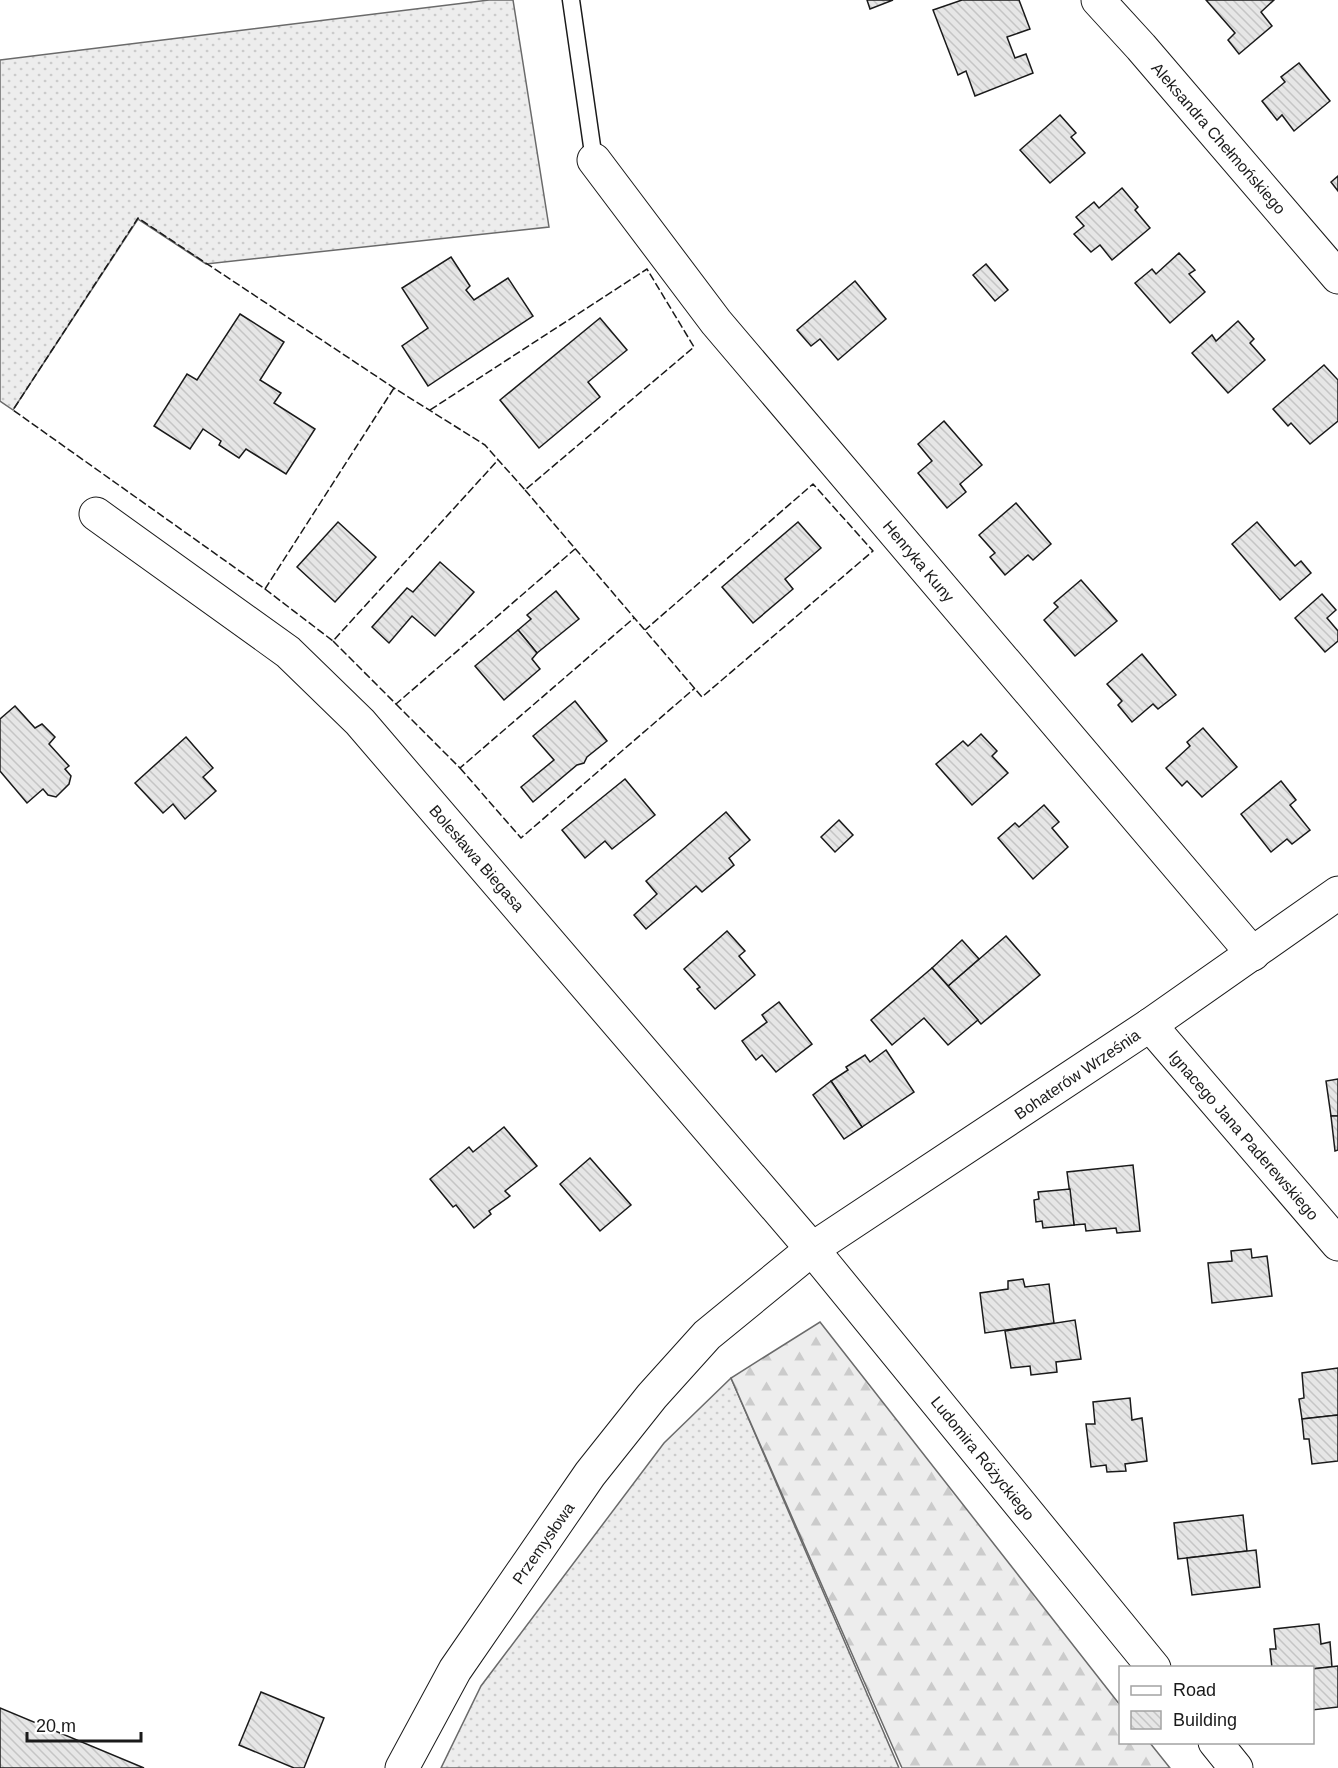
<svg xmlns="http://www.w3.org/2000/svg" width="1338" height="1768" viewBox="0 0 1338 1768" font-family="Arial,sans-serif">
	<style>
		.grass { fill: url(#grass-dots); stroke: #6a6a6a; stroke-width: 1.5 }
		.forest { fill: url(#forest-firs); stroke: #6a6a6a; stroke-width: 1.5 }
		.building { fill: url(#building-back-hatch); stroke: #1a1a1a; stroke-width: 1.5 }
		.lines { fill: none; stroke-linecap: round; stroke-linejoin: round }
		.service-casing { stroke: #1a1a1a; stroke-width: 19 }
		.minor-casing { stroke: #1a1a1a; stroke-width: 35 }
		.service { stroke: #fff; stroke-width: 16 }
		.minor { stroke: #fff; stroke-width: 33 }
		.fence { stroke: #1a1a1a; stroke-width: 1.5; stroke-dasharray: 8 3; stroke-linecap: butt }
		.labels { text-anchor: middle; stroke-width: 4.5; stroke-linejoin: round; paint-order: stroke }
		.street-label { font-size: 16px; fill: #1a1a1a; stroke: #fff }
	</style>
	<defs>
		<pattern id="grass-dots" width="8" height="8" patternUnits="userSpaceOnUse" patternTransform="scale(1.5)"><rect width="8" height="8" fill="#ededed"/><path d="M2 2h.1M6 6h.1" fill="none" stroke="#cbcbcb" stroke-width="1.8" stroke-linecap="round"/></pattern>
		<pattern id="forest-firs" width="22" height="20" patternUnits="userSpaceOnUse" patternTransform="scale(1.5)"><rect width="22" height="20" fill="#ededed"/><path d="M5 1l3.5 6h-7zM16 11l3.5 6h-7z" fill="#cbcbcb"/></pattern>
		<pattern id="building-back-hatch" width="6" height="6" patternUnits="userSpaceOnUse" patternTransform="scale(1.5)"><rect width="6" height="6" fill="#e6e6e6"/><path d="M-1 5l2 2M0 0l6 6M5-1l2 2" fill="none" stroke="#c5c5c5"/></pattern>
	</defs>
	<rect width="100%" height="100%" fill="#fff"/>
	<!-- grass -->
	<g class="grass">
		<polygon points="489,0 513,0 549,227 206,264 138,219 13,410 0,401 0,60"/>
		<polygon points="731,1378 899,1768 441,1768 481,1686 664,1443"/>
	</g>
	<!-- forest -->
	<polygon class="forest" points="820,1322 1120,1705 1120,1742 1150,1743 1170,1768 902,1768 731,1378"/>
	<!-- building -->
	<g class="building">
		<polygon points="867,0 893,0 870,9"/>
		<polygon points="962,0 1019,0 1030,29 1007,37 1015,58 1026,54 1033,73 975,96 966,71 958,75 933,10"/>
		<polygon points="1206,0 1274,0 1261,12 1272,26 1239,54 1228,40 1235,33"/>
		<polygon points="1299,63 1330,101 1294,131 1282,115 1277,120 1262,101 1285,82 1281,77"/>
		<polygon points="1060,115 1076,133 1071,137 1085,153 1050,183 1020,150"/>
		<polygon points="1338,176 1338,191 1331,182"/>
		<polygon points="1122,188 1138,207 1135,210 1150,228 1112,260 1100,245 1091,252 1074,234 1084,226 1076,217 1094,202 1099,208"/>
		<polygon points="1179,253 1195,270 1189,274 1205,292 1170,323 1135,283 1152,269 1156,274"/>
		<polygon points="451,257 470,286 466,290 474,300 508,278 533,316 428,386 402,346 428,328 402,288"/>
		<polygon points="986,264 1008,290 995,301 973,275"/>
		<polygon points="855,281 886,319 838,360 820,339 811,346 797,330"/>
		<polygon points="240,314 284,342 260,380 281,393 274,403 315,429 286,474 246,449 239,458 219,445 221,441 203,429 190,449 154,426 187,374 197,380"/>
		<polygon points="600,318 627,350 588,382 600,397 539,448 500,400"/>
		<polygon points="1238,321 1254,339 1250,343 1265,360 1228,393 1192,353 1212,335 1216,341"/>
		<polygon points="1324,365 1338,380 1338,421 1310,444 1291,423 1288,426 1273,409"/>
		<polygon points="944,421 982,465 960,484 966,492 947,508 918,473 932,461 918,444"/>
		<polygon points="1016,503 1051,544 1033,560 1028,555 1005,575 990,557 995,553 979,535"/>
		<polygon points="338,522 376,557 335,602 297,567"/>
		<polygon points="798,522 821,548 785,579 793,589 753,623 722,587"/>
		<polygon points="1257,522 1295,566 1301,561 1311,573 1280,600 1232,544"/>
		<polygon points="440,562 474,592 435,636 412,616 389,643 372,627 407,588 413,592"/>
		<polygon points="1081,580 1117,621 1075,656 1044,620 1058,607 1054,603"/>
		<polygon points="556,591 579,619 537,653 518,630 531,619 527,615"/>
		<polygon points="1322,594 1336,610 1327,618 1338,631 1338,641 1325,652 1295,618"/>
		<polygon points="518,630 537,653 532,659 540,669 504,700 475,666"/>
		<polygon points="1142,654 1176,695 1158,709 1153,704 1132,722 1118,705 1122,701 1107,684"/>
		<polygon points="575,701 607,741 587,757 584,763 577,765 533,802 521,787 554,760 533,736"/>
		<polygon points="15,706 35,728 42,724 55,737 49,744 69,766 65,769 71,776 69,784 56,797 48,795 43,789 27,803 0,771 0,719"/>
		<polygon points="1203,728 1237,767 1202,797 1187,781 1182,786 1166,768 1190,746 1187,742"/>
		<polygon points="981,734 997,751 992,756 1008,773 972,805 936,764 963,741 968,746"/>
		<polygon points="186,737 213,768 203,777 216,791 185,819 173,804 163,813 135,783"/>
		<polygon points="625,779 655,815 612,849 605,841 585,858 562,830"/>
		<polygon points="1281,781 1296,800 1290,805 1310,830 1292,844 1287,839 1271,852 1241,814"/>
		<polygon points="1044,805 1059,822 1052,828 1068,847 1033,879 998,838 1015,823 1019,827"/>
		<polygon points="726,812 750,840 729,858 734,865 702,892 696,886 646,929 634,915 657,894 646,881"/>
		<polygon points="839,820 853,835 835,852 821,837"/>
		<polygon points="727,931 745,951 739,956 755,975 715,1009 697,989 700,987 684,969"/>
		<polygon points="1006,936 1040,975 981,1024 948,986"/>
		<polygon points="962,940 979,959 948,986 932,968"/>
		<polygon points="932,968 978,1020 948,1045 924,1018 892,1045 871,1020"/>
		<polygon points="779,1002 812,1044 776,1072 762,1055 756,1060 742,1041 767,1022 762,1015"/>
		<polygon points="886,1050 914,1092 862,1127 831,1081 848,1070 846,1067 865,1055 870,1062"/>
		<polygon points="1338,1079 1338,1116 1331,1116 1326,1081"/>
		<polygon points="831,1081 862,1127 844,1139 813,1095"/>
		<polygon points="1331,1116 1338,1116 1338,1150 1335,1151"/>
		<polygon points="504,1127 537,1166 505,1191 510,1196 489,1211 491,1214 474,1228 456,1205 453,1207 430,1179 469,1147 473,1152"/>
		<polygon points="590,1158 631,1205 600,1231 560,1184"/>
		<polygon points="1133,1165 1140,1231 1117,1233 1116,1228 1086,1231 1085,1224 1074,1225 1067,1172"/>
		<polygon points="1070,1189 1074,1225 1043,1228 1042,1221 1036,1222 1034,1200 1039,1199 1038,1192"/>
		<polygon points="1251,1249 1252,1258 1267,1256 1272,1296 1212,1303 1208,1263 1232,1261 1231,1251"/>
		<polygon points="1023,1279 1025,1287 1049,1284 1054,1323 985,1333 980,1293 1008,1289 1008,1281"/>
		<polygon points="1075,1320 1081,1359 1056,1362 1057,1372 1031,1375 1030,1366 1011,1368 1005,1331"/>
		<polygon points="1338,1368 1338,1415 1302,1419 1299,1399 1304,1398 1302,1373"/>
		<polygon points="1130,1398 1132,1420 1142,1418 1147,1461 1125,1464 1126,1471 1107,1472 1106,1465 1091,1467 1086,1424 1095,1424 1093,1402"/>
		<polygon points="1338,1415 1338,1461 1312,1464 1309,1439 1304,1439 1302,1419"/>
		<polygon points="1243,1515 1247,1551 1178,1559 1174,1523"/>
		<polygon points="1256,1550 1260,1587 1192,1595 1187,1558"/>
		<polygon points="1319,1624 1321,1644 1330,1642 1332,1667 1312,1669 1312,1668 1272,1668 1270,1649 1276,1649 1274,1629"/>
		<polygon points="1338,1666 1338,1707 1312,1710 1312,1669"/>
		<polygon points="261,1692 324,1718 304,1768 294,1768 239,1745"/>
		<polygon points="0,1708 144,1768 0,1768"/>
	</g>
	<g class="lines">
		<!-- service casing -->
		<g class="service-casing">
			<polyline id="service" points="571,0 594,160"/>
		</g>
		<!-- minor casing -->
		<g class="minor-casing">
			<g id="minor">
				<polyline points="1098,0 1141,47 1338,277"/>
				<polyline points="594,160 716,322 1253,954"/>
				<polyline points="96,514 288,652 360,722 812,1249 1154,1668"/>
				<polyline points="1150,1025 1338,1244"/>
				<polyline points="1215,1742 1236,1768"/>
				<polyline points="402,1768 455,1670 590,1474 652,1396 707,1335 812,1249 1150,1025 1338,893"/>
			</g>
		</g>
		<!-- service -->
		<use href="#service" class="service"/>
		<!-- minor -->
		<use href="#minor" class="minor"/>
		<!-- fence -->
		<g class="fence">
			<polyline points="394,388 265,589 13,410 138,218 394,388 485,445 525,490 694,347 647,269 430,410"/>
			<polyline points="525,490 702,697 873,551 813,484 645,630"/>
			<polyline points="265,589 333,641 498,460"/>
			<polyline points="333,641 396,704 575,549"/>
			<polyline points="396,704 460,768 634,618"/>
			<polyline points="460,768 521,838 695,688"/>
		</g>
	</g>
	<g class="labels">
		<!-- street labels -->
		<g class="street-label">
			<text transform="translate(1219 138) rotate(49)" y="6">Aleksandra Chełmońskiego</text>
			<text transform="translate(919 561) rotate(50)" y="6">Henryka Kuny</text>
			<text transform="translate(477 858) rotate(49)" y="6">Bolesława Biegasa</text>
			<text transform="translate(1077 1074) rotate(-34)" y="6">Bohaterów Września</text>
			<text transform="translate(1244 1135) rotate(49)" y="6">Ignacego Jana Paderewskiego</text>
			<text transform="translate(983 1458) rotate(51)" y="6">Ludomira Różyckiego</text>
			<text transform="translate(543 1543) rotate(-55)" y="6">Przemysłowa</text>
		</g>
	</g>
	<!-- legend -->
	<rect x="1119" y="1666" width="195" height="78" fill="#ffffff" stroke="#a3a3a3" stroke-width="1.5"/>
	<rect x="1131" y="1686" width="30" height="9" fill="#ffffff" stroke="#a3a3a3" stroke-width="1.5"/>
	<text x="1173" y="1696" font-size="18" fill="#1a1a1a">Road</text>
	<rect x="1131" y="1711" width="30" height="18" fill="url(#building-back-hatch)" stroke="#a3a3a3" stroke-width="1.5"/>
	<text x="1173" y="1726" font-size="18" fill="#1a1a1a">Building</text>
	<!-- scale -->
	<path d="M27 1732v9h114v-9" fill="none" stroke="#1a1a1a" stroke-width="3"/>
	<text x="36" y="1732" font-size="18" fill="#1a1a1a" stroke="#ffffff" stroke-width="4.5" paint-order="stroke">20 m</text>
</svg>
